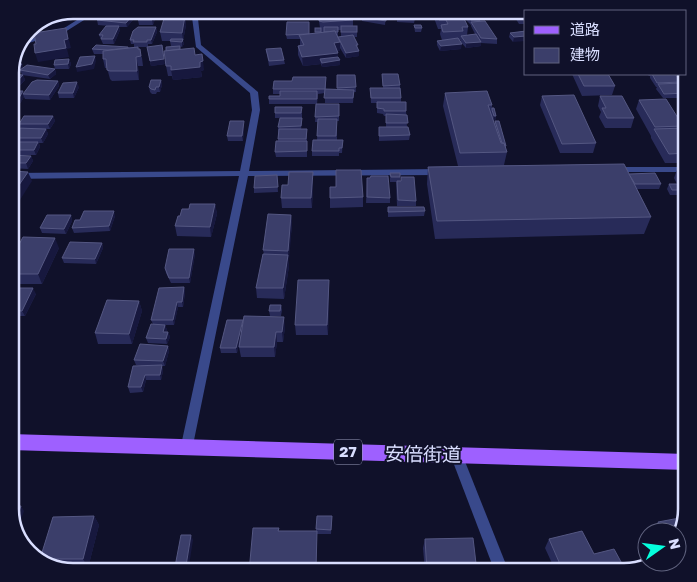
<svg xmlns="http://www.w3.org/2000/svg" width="697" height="582" viewBox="0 0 697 582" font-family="'Golos Text','Noto Sans JP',sans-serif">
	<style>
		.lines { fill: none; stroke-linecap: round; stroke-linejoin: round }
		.street { fill: #39498b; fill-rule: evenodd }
		.primary { fill: #9e60ff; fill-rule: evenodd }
		.wall { fill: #282b59; fill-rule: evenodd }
		.shaded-wall { fill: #17183e }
		.building { fill: #3b3e6a; stroke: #545782 }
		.labels { text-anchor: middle; stroke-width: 4; stroke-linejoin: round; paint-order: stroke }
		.shield { fill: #10112a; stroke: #9da0bf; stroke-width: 1 }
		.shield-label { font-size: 15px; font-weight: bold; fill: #d9deff }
		.near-street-label { font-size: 19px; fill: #d9deff; stroke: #10112a }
		.rim { fill: none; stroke: #d9deff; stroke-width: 2.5 }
	</style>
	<rect width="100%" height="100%" fill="#10112a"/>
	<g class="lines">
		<!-- street -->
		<g class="street">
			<polygon points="93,10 100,10 65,32 22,45 24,41 61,30"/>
			<polygon points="191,10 197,10 201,45 258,92 260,110 249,171 441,169 445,172 441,175 248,176 192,450 190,454 186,455 182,454 180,450 239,176 10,179 10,173 240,171 252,110 250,93 196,47"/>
			<polygon points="253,10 284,10 281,12 256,12"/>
			<polygon points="615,167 687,167 687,172 612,172 611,170"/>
			<polygon points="456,449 460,450 462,454 509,572 495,572 450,454 452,450"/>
		</g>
		<!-- primary -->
		<polygon class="primary" points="10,434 687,454 687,470 10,450"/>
	</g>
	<!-- wall -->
	<g class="wall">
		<polygon points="113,10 141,10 127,27 119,27 120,30 114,44 103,44 99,35 109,26 98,25 97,20 109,13"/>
		<polygon points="186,10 186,14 185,18 186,25 183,41 184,44 182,47 180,46 180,49 195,55 204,70 201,71 202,77 173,80 172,76 168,76 166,66 166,51 173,46 171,46 170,41 162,41 160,32"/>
		<rect x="296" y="10" width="13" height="5"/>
		<path d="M325,10h32v7h-4v9h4v11h-3l5,14v5l-13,2 -6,-10v3h-3l1,6 2,3v5l-18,2 -1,-3 -18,2 -5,-11v-9l2,-1v-6h-13l-1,-4 29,-2v-5h5l-1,-7zM338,30h3v6l-3,1z"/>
		<polygon points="404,10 417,10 414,23 397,22 397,17 404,12"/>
		<path d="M424,10h36l2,5 -1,-5h24l2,6 -1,4 -6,1 17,18v5l-16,-1v3l-15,2 -6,-7 1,-1h-2l2,9 -21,2 -3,-6v-4l5,-1 -2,-6 1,-5h-3l-5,-14h-8zM462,15h3l-1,3 7,7v1l4,8 -8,1 1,-8z"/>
		<polygon points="515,10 556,10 526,11 526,24 519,24 514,16"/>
		<polygon points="378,11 380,13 386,14 385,25 362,21 361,12"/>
		<polygon points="155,19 153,25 139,25 138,20"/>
		<polygon points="414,25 422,28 421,32 415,32"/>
		<polygon points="156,27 157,32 152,44 148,44 148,47 165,64 151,66 147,47 138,47 142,58 143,66 138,66 139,80 112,81 110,79 107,68 105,68 103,59 103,54 94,54 92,49 134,47 134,44 131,44 130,40"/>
		<polygon points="526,31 513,42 509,37 510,33"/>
		<polygon points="266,49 284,60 285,64 269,66"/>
		<polygon points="18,53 19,55 15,62 24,68 55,69 54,65 69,59 71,64 69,69 55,69 56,74 50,79 22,75 21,72 18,75 10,74 10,69"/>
		<polygon points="10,74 23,75 25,80 15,91 24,93 58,81 59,86 50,100 25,99 24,97 16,110 10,110"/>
		<polygon points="382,74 400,85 401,98 401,102 406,111 407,127 410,135 409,140 379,141 379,127 386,127 386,116 384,116 383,114 377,113 377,103 371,103 370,88 383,88"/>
		<polygon points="572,74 608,74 615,86 612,95 582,96"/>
		<polygon points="647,74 675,74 681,82 680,83 687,92 686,98 663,98 656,89 657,87 656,87 650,78 650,76 649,76"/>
		<polygon points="337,75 355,75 356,92 354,92 353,103 325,103 325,93 318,94 317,104 339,104 339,121 337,121 337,140 343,140 342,153 339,153 339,156 312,156 312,151 317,140 318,122 315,122 316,104 269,104 269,99 280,96 280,94 273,94 273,89 292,81 326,77 326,89 337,90"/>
		<polygon points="161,80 162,85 160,92 157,92 156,94 152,94 150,92 149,87"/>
		<polygon points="79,87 74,98 59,98 58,93"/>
		<polygon points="445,93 492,105 492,108 496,116 495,121 494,121 495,124 495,121 506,146 506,149 507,152 504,165 629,174 661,184 659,189 637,189 651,217 644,234 435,239 427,184 428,167 458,166 443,106"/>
		<polygon points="542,96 596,143 593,153 560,153 540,105"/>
		<polygon points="600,96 634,118 631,128 605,128 599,117 601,112 598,106"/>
		<polygon points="639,100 683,126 682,128 687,132 687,163 665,163 651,138 651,136 636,109"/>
		<polygon points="302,112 302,118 275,118 275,113"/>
		<polygon points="53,116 55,121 50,129 46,129 48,134 43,143 39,143 40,147 36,155 10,155 10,142 12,142 11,138 21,129 19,124"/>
		<polygon points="302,123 301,129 307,129 307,157 276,157 275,152 278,141 278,127"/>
		<polygon points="244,126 243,141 228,141 227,136"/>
		<polygon points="10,155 31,156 33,161 28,169 10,168"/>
		<polygon points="679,164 687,164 687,202 682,192 681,195 670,195 667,189 669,184 677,184 674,178"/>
		<polygon points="390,173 400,173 400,181 416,201 416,206 397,206 396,182 390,182"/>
		<polygon points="277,175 278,192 254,193 254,188"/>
		<polygon points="367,178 390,198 390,203 366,203"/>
		<polygon points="313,182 312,208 282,208 281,198 288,185"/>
		<polygon points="330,187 363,197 363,207 330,208"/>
		<polygon points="215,204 217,214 211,237 177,236 175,226 180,216 189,209"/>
		<polygon points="388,207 425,211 424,216 388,217"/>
		<polygon points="71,215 72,221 66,234 42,233 40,228"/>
		<polygon points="291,215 292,225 288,261 289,266 284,299 257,298 256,288 264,254 263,250"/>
		<polygon points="115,216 110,231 74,233 72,228 80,220"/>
		<polygon points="102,243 103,248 96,264 64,263 62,258"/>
		<polygon points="59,248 42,284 15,284 14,282 10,281 10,256"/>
		<polygon points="195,254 190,283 171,283 166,273 165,268"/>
		<polygon points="184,287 185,293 183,307 178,307 174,325 165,325 167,330 166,332 168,332 170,337 167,344 148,343 146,338 153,324 151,320"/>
		<polygon points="10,288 36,294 25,316 10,316"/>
		<polygon points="329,291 328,335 296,335 295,325"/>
		<polygon points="139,301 142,311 132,344 98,344 95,333"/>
		<polygon points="281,305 282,310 281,316 270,316 269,311"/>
		<polygon points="243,324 285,327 283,342 277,342 275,357 241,357 239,347 241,335 237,353 221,353 220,348"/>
		<polygon points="168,346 169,351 165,366 162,366 163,371 161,380 146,380 143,392 130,393 128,387 147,366 136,365 134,360"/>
		<polygon points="94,516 99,525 88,568 80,568 73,572 40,560 40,559"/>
		<polygon points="317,516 332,516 332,521 331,534 317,534 316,569 249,572 279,528 279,531 316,531"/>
		<polygon points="658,522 677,532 653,532 652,531"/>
		<polygon points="425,539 477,572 425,572 423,548"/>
		<polygon points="549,539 594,554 624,572 556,572 545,548"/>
	</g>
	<!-- shaded-wall -->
	<g class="shaded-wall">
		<polygon points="137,10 141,10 127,27 126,23"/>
		<polygon points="154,14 155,19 153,25 152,20"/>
		<polygon points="185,16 186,25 183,41 184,44 182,47 182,42 183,40 182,33"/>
		<polygon points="119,26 120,30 114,44 113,39"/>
		<polygon points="156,27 157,32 152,44 151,40"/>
		<polygon points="66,28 71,48 67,49 69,57 38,62 35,53 64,40"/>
		<polygon points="526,36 526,41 513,42 514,37"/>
		<polygon points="340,42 340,51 334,52 334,43"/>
		<polygon points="481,42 481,46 466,48 466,43"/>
		<polygon points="462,44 461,49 440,51 441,46"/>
		<polygon points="162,45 165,64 151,66 150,61"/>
		<polygon points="359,51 359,56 346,58 346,53"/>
		<polygon points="18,53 19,55 14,64 13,62"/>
		<polygon points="338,53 338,61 340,60 340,65 322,67 322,63 320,59 321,64 303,66 302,57"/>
		<polygon points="95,56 96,61 94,69 77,72 76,67"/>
		<polygon points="136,57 138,66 139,80 137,71"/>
		<polygon points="69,59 71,64 69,69 68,64"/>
		<polygon points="203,61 204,70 201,71 202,77 173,80 171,70"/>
		<polygon points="22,64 24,69 20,70 21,72 18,75 17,70"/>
		<polygon points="55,69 56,74 50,79 48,75"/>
		<polygon points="23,75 25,80 12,94 10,89"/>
		<polygon points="161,80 162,85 160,92 159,87"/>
		<polygon points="58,81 59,86 50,100 49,95"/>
		<polygon points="77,82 79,87 74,98 73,93"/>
		<polygon points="23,91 25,94 23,94 24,97 16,110 15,105"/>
		<polygon points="53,116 55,121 50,129 48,124"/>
		<polygon points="494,116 496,116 495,121 493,121"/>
		<polygon points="244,121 244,126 243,141 242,136"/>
		<polygon points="46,129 48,134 43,143 41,138"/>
		<polygon points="38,142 40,147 36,155 34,150"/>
		<polygon points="31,156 33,161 28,169 26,163"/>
		<polygon points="28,172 32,181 11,214 10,198"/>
		<polygon points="313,172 313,182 312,208 311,198"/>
		<polygon points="215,204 217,214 211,237 210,227"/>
		<polygon points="114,211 115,216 110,231 109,226"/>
		<polygon points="17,212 19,218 11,236 10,233 10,229"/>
		<polygon points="71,215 72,221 66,234 64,229"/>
		<polygon points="291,215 292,225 289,261 288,251"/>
		<polygon points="55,238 59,248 42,284 38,274"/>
		<polygon points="102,243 103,248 96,264 95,259"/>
		<polygon points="194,249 195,254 190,283 189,278"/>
		<polygon points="288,255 289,266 284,299 283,288"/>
		<polygon points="329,280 329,291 328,335 327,325"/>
		<polygon points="184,287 185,293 183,307 182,302"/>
		<polygon points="33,288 36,294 25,316 22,311"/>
		<polygon points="139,301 142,311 132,344 129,334"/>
		<polygon points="177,302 178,307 174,325 173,320"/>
		<polygon points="284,317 285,327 283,342 282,332"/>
		<polygon points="15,319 17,325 10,340 10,329"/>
		<polygon points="243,320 243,326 237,353 236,348"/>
		<polygon points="165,325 167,330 164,337 163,332"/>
		<polygon points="168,332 170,337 167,344 166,339"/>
		<polygon points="276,332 277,342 275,357 274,347"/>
		<polygon points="168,346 169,351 165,366 163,361"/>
		<polygon points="162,365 163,371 161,380 160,375"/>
		<polygon points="145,375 146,380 143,392 141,387"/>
		<polygon points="21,506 24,511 18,528 15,522"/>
		<polygon points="94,516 99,525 88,568 83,559"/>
		<polygon points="191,535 193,540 188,572 185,572"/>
		<polygon points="577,567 574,572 563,572 563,571"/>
	</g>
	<!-- building -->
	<g class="building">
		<polygon points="113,10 137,10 126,23 97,20 106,13 109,13"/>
		<polygon points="169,10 186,10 185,14 180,14 180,12 168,12"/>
		<polygon points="325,10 353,10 353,20 323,22 319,21 320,14 323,14"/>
		<polygon points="363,10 377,10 380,11 379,13 386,14 386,21 362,17 364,13 361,12"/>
		<polygon points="404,10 416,10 415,18 397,17 398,11 404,12"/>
		<polygon points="435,10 460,10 468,27 462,27 463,31 443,32 441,25 448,24 446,20 439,20"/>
		<polygon points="463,10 485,10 487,16 479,16 478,11 463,11"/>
		<polygon points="517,10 556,10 557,11 526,11 526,15 521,16"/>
		<polygon points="566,10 585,10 586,11 567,11"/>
		<polygon points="596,10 609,10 610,11 624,10 627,11 598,11"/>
		<polygon points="166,12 180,12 179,14 185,16 182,33 160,32"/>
		<polygon points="475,12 480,20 471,20 465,13"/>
		<polygon points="141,14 154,14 152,20 138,20"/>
		<polygon points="485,21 497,39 481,38 471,22"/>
		<polygon points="287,22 309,22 309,34 286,35"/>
		<polygon points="414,25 421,25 422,28 415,28"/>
		<polygon points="106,26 119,26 113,39 101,39 103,35 99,35"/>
		<rect x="341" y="26" width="16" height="6"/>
		<polygon points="138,27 156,27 151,40 147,40 147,42 133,42 134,40 130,40 133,31"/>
		<polygon points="324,27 338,27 338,32 336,32 335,31 324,32"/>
		<polygon points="66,28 68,39 64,40 66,48 35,53 34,44 36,44 34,33"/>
		<rect x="315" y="28" width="6" height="4"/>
		<polygon points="335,31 340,42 334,43 338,53 302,57 298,46 304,45 299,35"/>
		<polygon points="526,31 526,36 514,37 510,33"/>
		<polygon points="476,34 481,42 466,43 461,36"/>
		<polygon points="353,35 358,45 356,45 359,51 346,53 338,37"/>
		<polygon points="458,38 462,44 441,46 437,41"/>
		<polygon points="171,39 183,39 182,42 170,41"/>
		<polygon points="96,45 128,47 128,48 108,50 92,49"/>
		<polygon points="162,45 164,59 150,61 147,47"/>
		<polygon points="180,46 180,49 166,51 166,47"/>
		<polygon points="138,47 138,49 140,49 141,56 136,57 137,71 110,71 107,70 106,59 103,59 103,51"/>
		<polygon points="194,48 195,55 202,54 203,61 200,62 200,67 171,70 171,66 166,66 164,51"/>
		<polygon points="281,48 284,60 269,61 266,49"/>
		<polygon points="95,56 92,64 76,67 80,57"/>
		<polygon points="338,57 340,60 322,63 320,59"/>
		<polygon points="69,59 68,64 54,65 55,60"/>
		<polygon points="14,62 22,64 17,70 10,69"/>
		<polygon points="27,65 55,69 48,75 20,70"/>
		<polygon points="10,74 23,75 10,89"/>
		<polygon points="382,74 398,74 400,85 383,86"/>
		<polygon points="578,74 608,74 615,86 584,86"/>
		<polygon points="652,74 675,74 681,82 657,83"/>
		<polygon points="337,75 355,75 356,87 337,88"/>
		<polygon points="293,77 326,77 325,89 273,89 274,81 292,81"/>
		<polygon points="37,80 58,81 49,95 23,94 32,82"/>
		<polygon points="151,80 161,80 159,87 156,87 155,90 151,89 149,87"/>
		<polygon points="77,82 73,93 58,93 63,83"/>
		<polygon points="682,83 687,92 687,93 664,94 658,84"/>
		<polygon points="370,88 400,88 401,98 371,98"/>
		<polygon points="325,89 354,90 353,98 324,98"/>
		<polygon points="10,91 23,91 15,105 10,105"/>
		<polygon points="280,91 317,91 317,99 269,99 269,96 280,96"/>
		<polygon points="487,91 492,105 488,105 501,143 504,143 507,152 460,153 445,93"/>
		<polygon points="574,95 596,143 562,144 542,96"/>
		<polygon points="600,96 622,96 634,118 607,118 602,108 606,108"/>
		<polygon points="666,99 683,126 655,127 639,100"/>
		<polygon points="377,102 406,102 406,111 384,111 384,109 377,108"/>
		<polygon points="316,104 339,104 339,116 315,117"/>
		<polygon points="275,107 302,107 301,113 275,113"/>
		<polygon points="492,108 494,108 496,116 494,116 492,110"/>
		<polygon points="386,114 407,115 408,123 386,123"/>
		<polygon points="24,116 53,116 48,124 19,124"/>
		<polygon points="280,118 302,118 301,126 278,127"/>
		<polygon points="318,119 337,119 336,136 317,136"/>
		<polygon points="230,121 244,121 242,136 227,136"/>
		<polygon points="495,121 499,121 506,146 505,146 504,143 502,143"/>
		<polygon points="379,127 408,127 410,135 379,136"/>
		<polygon points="16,128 46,129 41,138 11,138"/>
		<polygon points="685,128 687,132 687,153 669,154 654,129"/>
		<polygon points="279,129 307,129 306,139 278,139"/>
		<polygon points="313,140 343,140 342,148 339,148 339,151 312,151"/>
		<polygon points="276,141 307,141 307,151 275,152"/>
		<polygon points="10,142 38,142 34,150 10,150"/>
		<polygon points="10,155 31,156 26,163 10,163"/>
		<polygon points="624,164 651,217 437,221 428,167"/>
		<polygon points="679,164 687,164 687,178"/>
		<polygon points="336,170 361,170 363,197 330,198 330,187 336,187"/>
		<polygon points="12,171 28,172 10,198 10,174"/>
		<polygon points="289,172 313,172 311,198 281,198 282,185 288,185"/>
		<polygon points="390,173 400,173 400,177 391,177"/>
		<polygon points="655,173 661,184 635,184 629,174"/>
		<polygon points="277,175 278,187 254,188 255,176"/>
		<polygon points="371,176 388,176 390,198 367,197 367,178 370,178"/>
		<polygon points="401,177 414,177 416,201 398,200 397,181 401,181"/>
		<polygon points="669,184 679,184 683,190 672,190"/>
		<polygon points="190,204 215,204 210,227 175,226 178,216 180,216 182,209 189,209"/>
		<polygon points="388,207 424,207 425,211 388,212"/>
		<polygon points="84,211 114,211 109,226 72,228 75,220 80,220"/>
		<polygon points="17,212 10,229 10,213"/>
		<polygon points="268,214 291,215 288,251 263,250"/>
		<polygon points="47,215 71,215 64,229 40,228"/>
		<polygon points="23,237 55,238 38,274 11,274 12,272 10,271 10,256 13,256"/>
		<polygon points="70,242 102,243 95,259 62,258"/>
		<polygon points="169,249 194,249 189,278 169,278 165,268"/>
		<polygon points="263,254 288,255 283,288 256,288"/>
		<polygon points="298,280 329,280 327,325 295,325"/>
		<polygon points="184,287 182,302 177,302 173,320 151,320 159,288"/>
		<polygon points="10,288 33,288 22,311 10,310"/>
		<polygon points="107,300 139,301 129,334 95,333"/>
		<polygon points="270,305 281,305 280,311 269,311"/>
		<polygon points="244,316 284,317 282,332 276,332 274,347 239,347"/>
		<polygon points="10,319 15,319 10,329"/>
		<polygon points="227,320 243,320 236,348 220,348"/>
		<polygon points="151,324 165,325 163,332 168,332 166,339 146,338"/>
		<polygon points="140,344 168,346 163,361 134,360"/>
		<polygon points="162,365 160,375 145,375 141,387 128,387 133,366"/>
		<polygon points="10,506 21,506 15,522 10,513"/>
		<polygon points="94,516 83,559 40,559 53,517"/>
		<polygon points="317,516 332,516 331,530 316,529"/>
		<polygon points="685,517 677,536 677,532 663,532 658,522"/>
		<polygon points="253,528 279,528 278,531 317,531 316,569 325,568 325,572 249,572"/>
		<polygon points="582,531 594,554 614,549 626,571 624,572 579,572 577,567 563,571 549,539"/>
		<polygon points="181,535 191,535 185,572 174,572"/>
		<polygon points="473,538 477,572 427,572 425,539"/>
		<polygon points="60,567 80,568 79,572 73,572"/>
	</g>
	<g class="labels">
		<!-- shield labels -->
		<rect class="shield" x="334" y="439.5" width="28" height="25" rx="4"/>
		<g class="shield-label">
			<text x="348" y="457">27</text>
		</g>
		<!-- near-street labels -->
		<g class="near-street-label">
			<text transform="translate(423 454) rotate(1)" y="7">安倍街道</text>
		</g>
	</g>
	<!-- crop -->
	<path d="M0 0H697V582H0ZM73 19H624A54 54 0 0 1 678 73V509A54 54 0 0 1 624 563H73A54 54 0 0 1 19 509V73A54 54 0 0 1 73 19Z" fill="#10112a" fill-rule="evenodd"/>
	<path class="rim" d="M73 19H624A54 54 0 0 1 678 73V509A54 54 0 0 1 624 563H73A54 54 0 0 1 19 509V73A54 54 0 0 1 73 19Z"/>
	<!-- legend -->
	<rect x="524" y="10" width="162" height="65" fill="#10112a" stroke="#60637f"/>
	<rect x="534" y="26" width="25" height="8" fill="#9e60ff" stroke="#60637f"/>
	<text x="570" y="35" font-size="15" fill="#d9deff">道路</text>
	<rect x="534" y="48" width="25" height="15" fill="#3b3e6a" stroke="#60637f"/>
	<text x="570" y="60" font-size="15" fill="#d9deff">建物</text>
	<!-- north arrow -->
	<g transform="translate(662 547) rotate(76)"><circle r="24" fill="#10112a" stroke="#60637f"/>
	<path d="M0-4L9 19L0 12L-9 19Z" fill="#05ffdd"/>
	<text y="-8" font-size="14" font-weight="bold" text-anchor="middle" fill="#d9deff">N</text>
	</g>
</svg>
